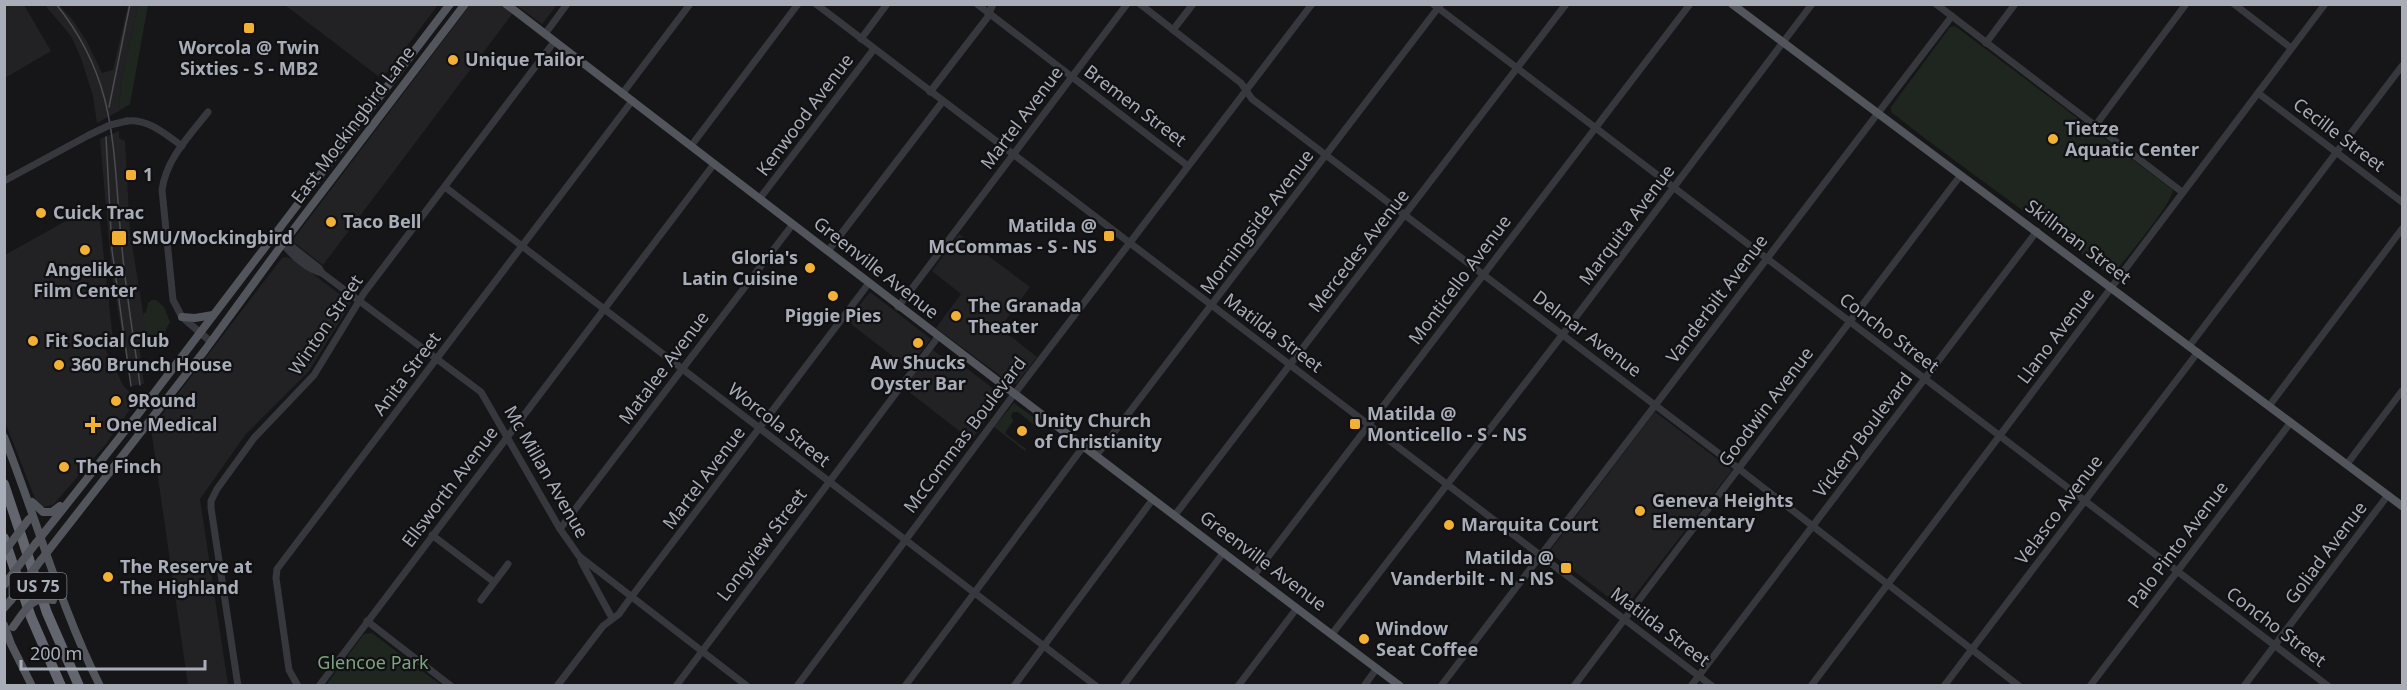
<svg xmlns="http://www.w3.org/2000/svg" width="2407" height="690" viewBox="0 0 2407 690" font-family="'Noto Sans',sans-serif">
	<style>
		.built { fill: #222225 }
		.green { fill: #1e261f }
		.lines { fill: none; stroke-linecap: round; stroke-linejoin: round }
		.minor { stroke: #37383d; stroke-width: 7 }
		.major { stroke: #53555c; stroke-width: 8 }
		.highway { stroke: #63666e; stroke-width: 10 }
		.tram { stroke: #4a4c52; stroke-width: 1.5 }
		.minor-bridge { stroke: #37383d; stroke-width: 7 }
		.major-bridge { stroke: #53555c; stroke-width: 8 }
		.poi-dot { fill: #f2b134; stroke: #111113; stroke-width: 2 }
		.labels { text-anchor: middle; stroke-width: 4.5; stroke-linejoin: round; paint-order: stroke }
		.shield { fill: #111113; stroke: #7b7e86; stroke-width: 1.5 }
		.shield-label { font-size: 16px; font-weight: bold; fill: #a8adb8 }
		.poi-label { font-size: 18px; font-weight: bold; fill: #a8adb8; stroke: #111113; text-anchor: start }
		.street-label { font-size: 18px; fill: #a8adb8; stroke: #111113 }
		.park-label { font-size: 18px; fill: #7fa381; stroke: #111113 }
	</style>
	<rect width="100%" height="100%" fill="#161618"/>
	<!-- built -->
	<g class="built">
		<polygon points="5,4 24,5 51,51 5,78"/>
		<polygon points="45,5 59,5 72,19 87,42 102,73 113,70 128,5 138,5 121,82 119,111 97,123 93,96 81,58 71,36"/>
		<polygon points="285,5 438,5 382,79"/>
		<polygon points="470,5 501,5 513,13 323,265 292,241"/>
		<polygon points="516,5 557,5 542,24"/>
		<polygon points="119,131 119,138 125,141 130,233 148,342 139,344 144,384 131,386 112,275 100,139"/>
		<polygon points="98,203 113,340 106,350 123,385 130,393 138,398 106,444 53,505 43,507 36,501 5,422 5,255"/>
		<polygon points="959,234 1030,287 1000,328 1037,357 1016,384 1010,383 936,328 961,294 932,271"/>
		<polygon points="287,257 296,261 351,303 309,371 246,434 200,499 228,685 188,685 151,429 282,258"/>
		<polygon points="870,292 931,339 908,368 847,321"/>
		<polygon points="933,350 960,370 965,367 1003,396 971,440 904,388"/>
		<polygon points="1655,412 1732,470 1624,609 1549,552"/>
	</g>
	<!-- green -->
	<g class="green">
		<polygon points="138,5 148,5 130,104 119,111 121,82"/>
		<path d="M1955,26l218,164c-1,14 -49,71 -61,85h-3c-72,-56 -147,-107 -218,-163v-5l59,-80z"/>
		<polygon points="152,300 156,300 164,307 170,322 162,338 154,343 148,342 143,314 146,312 148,303"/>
		<polygon points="1014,403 1043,424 1040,430 1018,412 1013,412 1011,416 1013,421 1005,433 1026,449 1025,451 994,427"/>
		<polygon points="372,633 441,685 326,685 364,634"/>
	</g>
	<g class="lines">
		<!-- minor -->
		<g class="minor">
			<polyline points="816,4 1712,686"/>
			<polyline points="977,4 1188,166"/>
			<polyline points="1140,4 1241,83 1252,99 1734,465 2019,686"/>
			<polyline points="1433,4 2328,686"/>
			<polyline points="1936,4 2182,192"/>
			<polyline points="2234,4 2291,48"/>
			<polyline points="1173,30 1193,4"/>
			<polyline points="545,34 567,4"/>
			<polyline points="861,39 887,4"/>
			<polyline points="1986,43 2015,4"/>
			<polyline points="930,92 987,18 993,4"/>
			<polyline points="2258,93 2402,202"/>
			<polyline points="622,94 690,4"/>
			<path d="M208,112c-18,23 -42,47 -46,78l11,110 9,17 29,25"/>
			<path d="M127,121c22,-2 38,13 55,25"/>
			<polyline points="2095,126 2186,4"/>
			<polyline points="691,146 798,4"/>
			<polyline points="4,181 89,135"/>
			<polyline points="445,187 1096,686"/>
			<polyline points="760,198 874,49"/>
			<polyline points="274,237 291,246 319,268 322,273 481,392 560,529 579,556 747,686"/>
			<path d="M283,243c8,12 25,27 39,30"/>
			<polyline points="828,251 943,101"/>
			<polyline points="898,307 1127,4"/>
			<polyline points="2190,345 2402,66"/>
			<polyline points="2269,406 2402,229"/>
			<polyline points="1096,456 1441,4"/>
			<polyline points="2347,464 2402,391"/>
			<polyline points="1175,515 1566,4"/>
			<polyline points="560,529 793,224"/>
			<polyline points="432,535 494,582"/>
			<polyline points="581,561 612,618"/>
			<polyline points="1255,574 1690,4"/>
			<polyline points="481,600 508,564"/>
			<polyline points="367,621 451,686"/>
			<polyline points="1332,634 1563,334 1812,4"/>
			<polyline points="238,686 211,508 211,501 217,489 254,438 314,375 364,293 554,42"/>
			<polyline points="298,686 289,670 276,578 277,569 632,101"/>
			<polyline points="319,686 714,164"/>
			<polyline points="557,686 603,626 619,614 626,604 869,283"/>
			<polyline points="676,686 938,337"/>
			<polyline points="797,686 1009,401 1312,4"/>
			<polyline points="905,686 1083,447"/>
			<polyline points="1014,686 1153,499"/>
			<polyline points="1123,686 1224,552"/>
			<polyline points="1238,686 1297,608"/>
			<polyline points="1364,686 1377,668"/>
			<polyline points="1441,686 1952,16"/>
			<polyline points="1574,686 1960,176"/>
			<polyline points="1691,686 2037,231"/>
			<polyline points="1811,686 2325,4"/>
			<polyline points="1944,686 2198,352"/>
			<polyline points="2090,686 2291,422"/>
			<polyline points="2244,686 2388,495"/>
		</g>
		<!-- major -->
		<g class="major">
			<path d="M506,4c297,228 594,457 894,682"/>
			<polyline points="1732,4 2402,506"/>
			<polyline points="182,317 195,318 213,315"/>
			<path d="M4,437c33,83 56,169 96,249"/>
			<polyline points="32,502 43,512 52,512 60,506"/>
			<polyline points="36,543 139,413 450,4"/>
			<polyline points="41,560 205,350 278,250 465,4"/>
			<polyline points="4,608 11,600"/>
			<polyline points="4,625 11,644 32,686"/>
		</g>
		<!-- highway -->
		<g class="highway">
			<polyline points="4,484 47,613 79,686"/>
			<polyline points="4,538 31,617 61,686"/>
		</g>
		<!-- tram -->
		<g class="tram">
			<path d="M56,4c64,79 56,149 66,244 4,46 12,91 18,137"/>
			<polyline points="109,107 130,4"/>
			<polyline points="106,137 112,250 131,386"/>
		</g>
		<!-- minor-bridge -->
		<polyline class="minor-bridge" points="89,135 110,125 127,121"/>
		<!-- major-bridge -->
		<g class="major-bridge">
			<polyline points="4,552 29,519"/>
			<polyline points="4,585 36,543"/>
			<polyline points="11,600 41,560"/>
			<path d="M13,627c12,-16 18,-32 40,-27"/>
		</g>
	</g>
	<!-- markers -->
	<g class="poi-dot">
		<rect x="243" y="22" width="12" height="12" rx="3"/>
		<circle cx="453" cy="60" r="6"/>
		<circle cx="2053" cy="139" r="6"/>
		<rect x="125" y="169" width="12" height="12" rx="3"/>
		<circle cx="41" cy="213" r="6"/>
		<circle cx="331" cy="222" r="6"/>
		<rect x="1103" y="230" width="12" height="12" rx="3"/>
		<rect x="111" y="230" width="16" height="16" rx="3"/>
		<circle cx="85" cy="250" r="6"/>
		<circle cx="810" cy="268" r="6"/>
		<circle cx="833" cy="296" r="6"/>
		<circle cx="956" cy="316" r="6"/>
		<circle cx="33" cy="341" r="6"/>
		<circle cx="918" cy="343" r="6"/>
		<circle cx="59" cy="365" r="6"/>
		<circle cx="116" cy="401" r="6"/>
		<rect x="1349" y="418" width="12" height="12" rx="3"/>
		<path d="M90 416h6v6h6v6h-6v6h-6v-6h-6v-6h6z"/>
		<circle cx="1022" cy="431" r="6"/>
		<circle cx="64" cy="467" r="6"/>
		<circle cx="1640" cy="511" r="6"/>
		<circle cx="1449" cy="525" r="6"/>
		<rect x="1560" y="562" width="12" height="12" rx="3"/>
		<circle cx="108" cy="577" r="6"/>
		<circle cx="1364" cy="639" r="6"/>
	</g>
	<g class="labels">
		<!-- shield labels -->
		<rect class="shield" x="9.5" y="573" width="57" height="26" rx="4.5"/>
		<g class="shield-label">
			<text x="38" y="592">US 75</text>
		</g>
		<!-- poi labels -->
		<g class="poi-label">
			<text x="249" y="54" text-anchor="middle">Worcola @ Twin<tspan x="249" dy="21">Sixties - S - MB2</tspan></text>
			<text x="465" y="66">Unique Tailor</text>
			<text x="2065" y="135">Tietze<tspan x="2065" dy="21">Aquatic Center</tspan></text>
			<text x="143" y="181">1</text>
			<text x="53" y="219">Cuick Trac</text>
			<text x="343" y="228">Taco Bell</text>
			<text x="1097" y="232" text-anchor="end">Matilda @<tspan x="1097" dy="21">McCommas - S - NS</tspan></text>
			<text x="132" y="244">SMU/Mockingbird</text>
			<text x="798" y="264" text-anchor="end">Gloria's<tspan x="798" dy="21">Latin Cuisine</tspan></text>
			<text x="85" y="276" text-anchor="middle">Angelika<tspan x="85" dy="21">Film Center</tspan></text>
			<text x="968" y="312">The Granada<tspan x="968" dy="21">Theater</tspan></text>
			<text x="833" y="322" text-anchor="middle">Piggie Pies</text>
			<text x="45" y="347">Fit Social Club</text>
			<text x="918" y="369" text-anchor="middle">Aw Shucks<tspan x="918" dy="21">Oyster Bar</tspan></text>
			<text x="71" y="371">360 Brunch House</text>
			<text x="128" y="407">9Round</text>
			<text x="1367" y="420">Matilda @<tspan x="1367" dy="21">Monticello - S - NS</tspan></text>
			<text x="1034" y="427">Unity Church<tspan x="1034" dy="21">of Christianity</tspan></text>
			<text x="106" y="431">One Medical</text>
			<text x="76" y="473">The Finch</text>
			<text x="1652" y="507">Geneva Heights<tspan x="1652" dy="21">Elementary</tspan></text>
			<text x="1461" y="531">Marquita Court</text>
			<text x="1554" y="564" text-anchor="end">Matilda @<tspan x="1554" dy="21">Vanderbilt - N - NS</tspan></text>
			<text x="120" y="573">The Reserve at<tspan x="120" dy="21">The Highland</tspan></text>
			<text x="1376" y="635">Window<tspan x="1376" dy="21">Seat Coffee</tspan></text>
		</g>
		<!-- street labels -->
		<g class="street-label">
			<text transform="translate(1135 106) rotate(37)" y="6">Bremen Street</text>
			<text transform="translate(805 115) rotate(-53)" y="6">Kenwood Avenue</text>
			<text transform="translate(1022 118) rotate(-53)" y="6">Martel Avenue</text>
			<text transform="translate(353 125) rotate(-53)" y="6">East Mockingbird Lane</text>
			<text transform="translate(2339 135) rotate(37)" y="6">Cecille Street</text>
			<text transform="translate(1257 222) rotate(-53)" y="6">Morningside Avenue</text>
			<text transform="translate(1627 225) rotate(-53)" y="6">Marquita Avenue</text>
			<text transform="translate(2078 242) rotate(37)" y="6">Skillman Street</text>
			<text transform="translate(1359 251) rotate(-52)" y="6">Mercedes Avenue</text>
			<text transform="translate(876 268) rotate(38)" y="6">Greenville Avenue</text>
			<text transform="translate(1460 280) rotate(-53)" y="6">Monticello Avenue</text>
			<text transform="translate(1717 299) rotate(-53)" y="6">Vanderbilt Avenue</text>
			<text transform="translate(326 325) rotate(-56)" y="6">Winton Street</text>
			<text transform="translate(1273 333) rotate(37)" y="6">Matilda Street</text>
			<text transform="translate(1889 333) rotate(37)" y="6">Concho Street</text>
			<text transform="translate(1587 334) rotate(37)" y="6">Delmar Avenue</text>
			<text transform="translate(2056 336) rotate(-53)" y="6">Llano Avenue</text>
			<text transform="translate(664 368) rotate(-53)" y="6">Matalee Avenue</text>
			<text transform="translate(407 374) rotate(-53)" y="6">Anita Street</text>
			<text transform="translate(1766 407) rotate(-53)" y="6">Goodwin Avenue</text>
			<text transform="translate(779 425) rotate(38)" y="6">Worcola Street</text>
			<text transform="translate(965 435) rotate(-53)" y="6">McCommas Boulevard</text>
			<text transform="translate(1863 435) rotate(-53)" y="6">Vickery Boulevard</text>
			<text transform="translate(546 472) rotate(60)" y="6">Mc Millan Avenue</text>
			<text transform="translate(704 478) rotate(-53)" y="6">Martel Avenue</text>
			<text transform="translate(450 487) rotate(-53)" y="6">Ellsworth Avenue</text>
			<text transform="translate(2059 510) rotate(-53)" y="6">Velasco Avenue</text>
			<text transform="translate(762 545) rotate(-53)" y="6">Longview Street</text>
			<text transform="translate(2178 545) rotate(-53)" y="6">Palo Pinto Avenue</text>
			<text transform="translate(2326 553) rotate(-53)" y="6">Goliad Avenue</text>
			<text transform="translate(1263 561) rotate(37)" y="6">Greenville Avenue</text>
			<text transform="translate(1660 627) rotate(37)" y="6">Matilda Street</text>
			<text transform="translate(2276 627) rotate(37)" y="6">Concho Street</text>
		</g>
		<!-- park labels -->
		<g class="park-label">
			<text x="373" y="669">Glencoe Park</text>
		</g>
	</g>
	<!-- border -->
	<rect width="2407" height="690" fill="none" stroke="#a8adb8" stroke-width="12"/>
	<!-- scale -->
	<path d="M21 660v9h184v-9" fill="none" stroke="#a8adb8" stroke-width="3"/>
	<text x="30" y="660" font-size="18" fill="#a8adb8" stroke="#111113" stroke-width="4.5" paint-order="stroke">200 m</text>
</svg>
